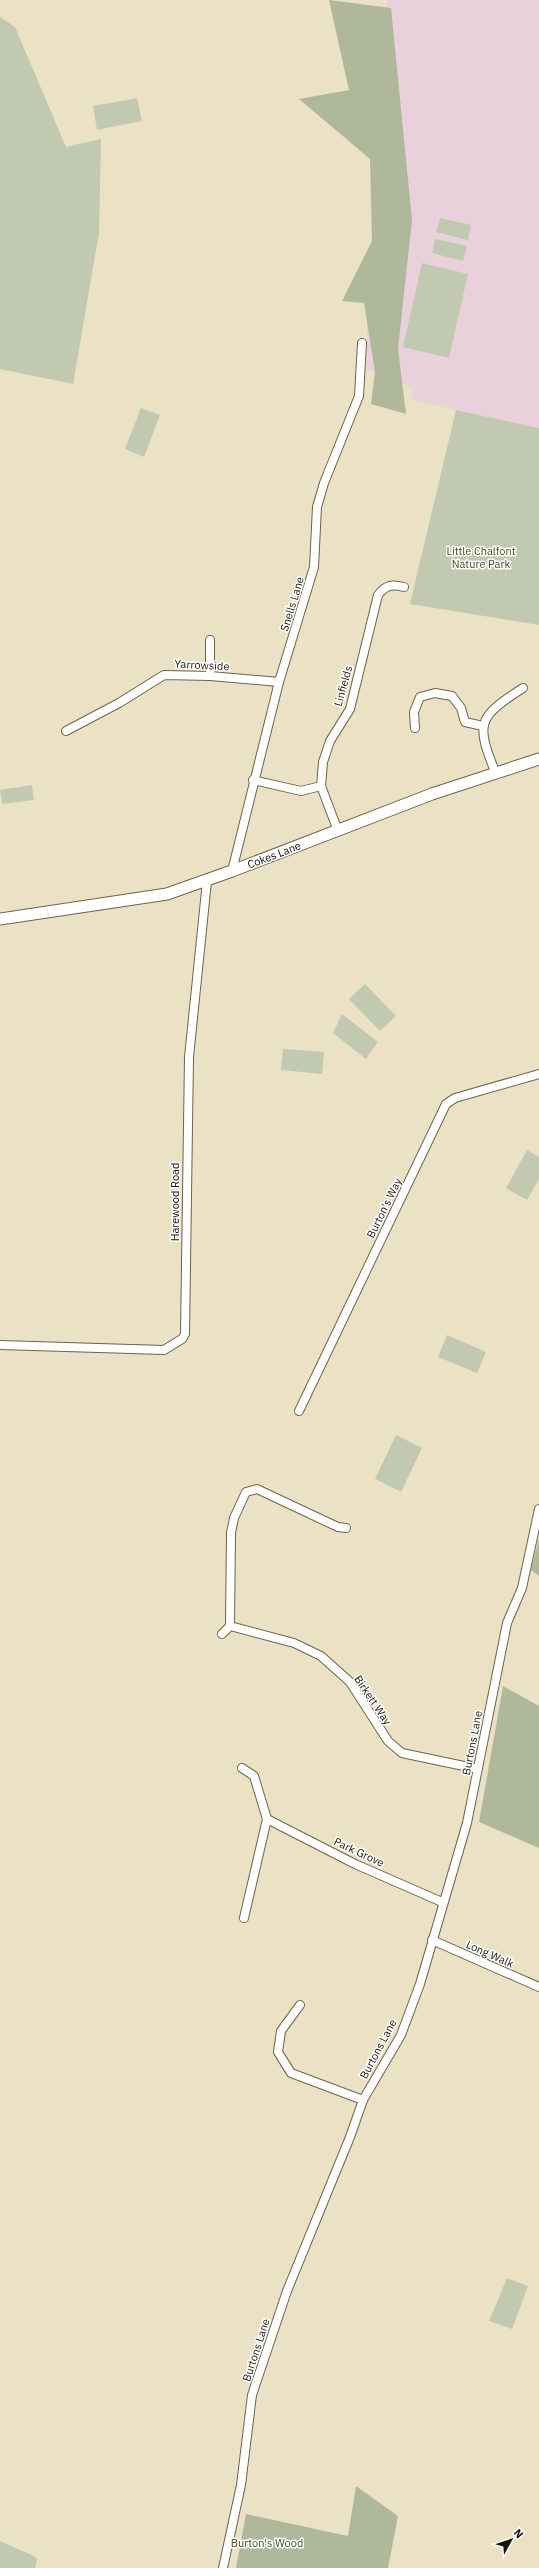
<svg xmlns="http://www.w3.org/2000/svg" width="539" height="2568" viewBox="0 0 539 2568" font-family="'IBM Plex Sans',sans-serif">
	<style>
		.education { fill: #e9d1db }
		.green { fill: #c2c9b1 }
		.forest { fill: #b0b89c }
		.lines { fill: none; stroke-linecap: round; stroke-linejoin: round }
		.minor-casing { stroke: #6c644b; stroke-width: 10 }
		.secondary-casing { stroke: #6c644b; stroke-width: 13 }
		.minor { stroke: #fff; stroke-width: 8 }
		.secondary { stroke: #fff; stroke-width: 11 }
		.labels { text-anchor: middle; stroke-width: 3; stroke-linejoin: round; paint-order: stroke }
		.park-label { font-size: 11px; fill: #424d1f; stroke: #fff }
		.street-label { font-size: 11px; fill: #161309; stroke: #fff }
	</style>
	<rect width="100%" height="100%" fill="#ebe2c5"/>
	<!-- education -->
	<polygon class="education" points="388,0 539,0 539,428 411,400 413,388 367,370 367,303 372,256 378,27"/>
	<!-- green -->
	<g class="green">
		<polygon points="0,17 15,27 66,147 101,139 99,233 73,384 0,369"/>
		<polygon points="137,98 142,121 97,130 93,106"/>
		<polygon points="440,218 471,225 468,240 436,232"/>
		<polygon points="435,239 467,246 463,261 432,253"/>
		<polygon points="422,263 468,274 449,358 403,347"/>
		<polygon points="141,408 160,415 144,457 125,449"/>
		<polygon points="456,410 539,428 539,625 410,604"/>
		<polygon points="32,785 34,800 2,804 0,790"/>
		<polygon points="365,984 396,1016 380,1031 349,999"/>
		<polygon points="342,1014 378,1042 366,1059 333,1033"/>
		<polygon points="283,1049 324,1052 322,1074 281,1070"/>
		<polygon points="527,1150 539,1157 539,1179 527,1200 506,1188"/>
		<polygon points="447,1335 486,1352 477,1373 438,1357"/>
		<polygon points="396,1435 422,1448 401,1492 375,1479"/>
		<polygon points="507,2278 528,2286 512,2329 489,2321"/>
		<polygon points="0,2541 34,2556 37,2559 35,2568 0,2568"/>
	</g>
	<!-- forest -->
	<g class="forest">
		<polygon points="329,0 391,8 412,220 398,349 406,414 371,404 375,372 364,303 342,301 372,241 370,159 299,99 349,90"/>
		<polygon points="539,1538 539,1576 531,1570"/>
		<polygon points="503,1686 539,1706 539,1848 479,1822"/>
		<polygon points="356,2486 398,2516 388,2568 236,2568 246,2514 348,2536"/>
	</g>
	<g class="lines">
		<!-- minor casing -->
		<g class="minor-casing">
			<g id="minor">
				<polyline points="210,640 210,676"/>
				<polyline points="415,728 414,712 420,697 435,693 452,696 461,708 465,722 483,726"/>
				<polyline points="66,731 119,703 164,675 210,676 279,682"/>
				<path d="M496,774c-20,-50 -20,-56 27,-86"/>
				<polyline points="253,780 301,791 321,786"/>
				<path d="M338,831l-17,-45 2,-24 7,-21 20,-32 28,-114c8,-10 13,-11 26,-8"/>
				<polyline points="232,871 279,682 314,567 317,507 324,483 359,396 362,343"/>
				<polyline points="0,1345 164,1350 182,1339 185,1334 189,1057 207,881"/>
				<polyline points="299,1411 446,1104 455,1098 539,1074"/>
				<polyline points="346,1528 338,1527 257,1489 246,1492 234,1518 231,1533 230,1626 294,1643 321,1656 350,1682 388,1741 402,1753 478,1769"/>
				<polyline points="222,1634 230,1626"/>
				<polyline points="242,1768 254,1776 267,1819 244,1918"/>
				<polyline points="267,1819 355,1864 442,1902"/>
				<polyline points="432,1940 539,1987"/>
				<polyline points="300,2005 281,2031 278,2052 291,2073 363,2100"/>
				<polyline points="223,2568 241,2485 252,2395 287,2291 350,2137 363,2100 401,2035 420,1984 467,1823 507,1623 522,1588 539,1509"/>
			</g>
		</g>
		<!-- secondary casing -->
		<g class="secondary-casing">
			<polyline id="secondary" points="0,919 167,894 232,871 432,794 539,759"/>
		</g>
		<!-- minor -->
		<use href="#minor" class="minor"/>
		<!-- secondary -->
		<use href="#secondary" class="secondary"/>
	</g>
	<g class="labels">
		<!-- park labels -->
		<g class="park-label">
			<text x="481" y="555">Little Chalfont<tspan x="481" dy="13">Nature Park</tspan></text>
			<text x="267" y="2547">Burton's Wood</text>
		</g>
		<!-- street labels -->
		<g class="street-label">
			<text transform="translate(292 604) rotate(-73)" y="4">Snells Lane</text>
			<text transform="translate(202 665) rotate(3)" y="4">Yarrowside</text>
			<text transform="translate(343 686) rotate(-74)" y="4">Linfields</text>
			<text transform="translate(274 855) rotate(-21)" y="4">Cokes Lane</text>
			<text transform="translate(175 1202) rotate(-90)" y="4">Harewood Road</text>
			<text transform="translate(384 1208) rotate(-64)" y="4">Burton's Way</text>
			<text transform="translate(373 1700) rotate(56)" y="4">Birkett Way</text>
			<text transform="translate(472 1743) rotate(-79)" y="4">Burtons Lane</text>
			<text transform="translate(359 1852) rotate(25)" y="4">Park Grove</text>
			<text transform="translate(490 1954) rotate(24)" y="4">Long Walk</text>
			<text transform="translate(378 2049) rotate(-62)" y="4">Burtons Lane</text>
			<text transform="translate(256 2350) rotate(-72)" y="4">Burtons Lane</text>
		</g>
	</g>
	<!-- north arrow -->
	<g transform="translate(511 2540) rotate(50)" stroke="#ffffff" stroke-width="3" paint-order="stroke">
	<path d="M0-3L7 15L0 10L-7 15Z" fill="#161309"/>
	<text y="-6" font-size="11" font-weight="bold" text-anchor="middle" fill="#161309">N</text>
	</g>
</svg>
